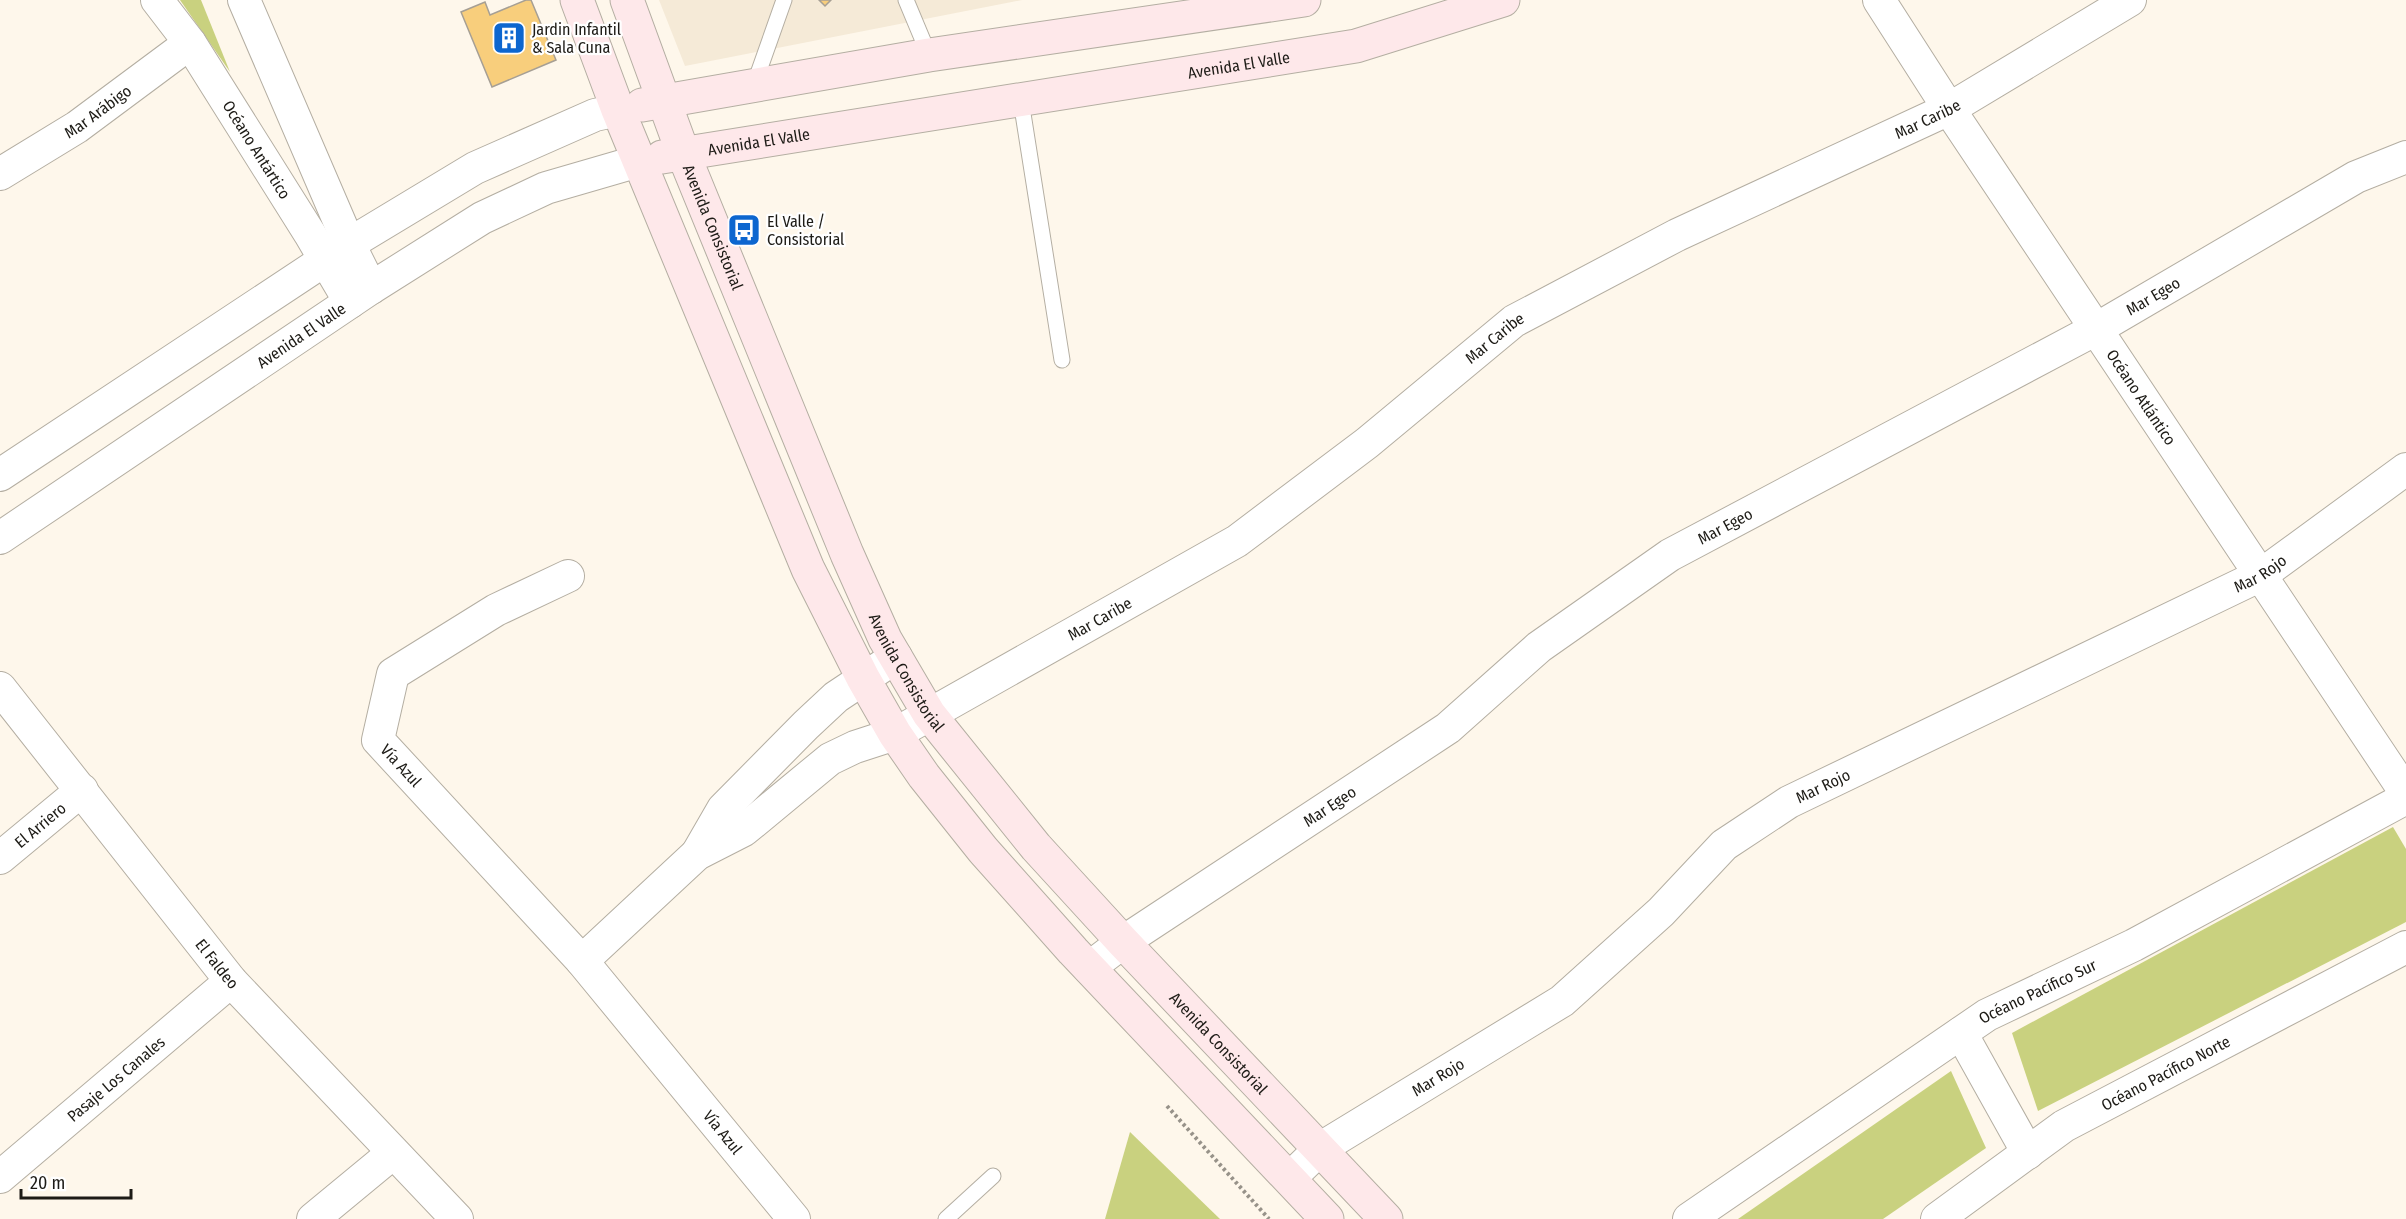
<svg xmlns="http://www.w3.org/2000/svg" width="2406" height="1219" viewBox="0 0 2406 1219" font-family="'Fira Sans Condensed',sans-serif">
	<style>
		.built { fill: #f5ead7 }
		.green { fill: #c9d17f }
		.building { fill: #f8ce7c; stroke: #a69f94; stroke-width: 1.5 }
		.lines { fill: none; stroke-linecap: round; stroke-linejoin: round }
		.lane-casing { stroke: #b4aea2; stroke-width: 17 }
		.street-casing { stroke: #b4aea2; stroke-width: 34 }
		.secondary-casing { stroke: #b4aea2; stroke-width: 35 }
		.path { stroke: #979289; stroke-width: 4; stroke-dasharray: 3 3; stroke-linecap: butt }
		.lane { stroke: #fff; stroke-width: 15 }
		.street { stroke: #fff; stroke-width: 32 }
		.secondary { stroke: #fee8ea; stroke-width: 33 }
		.labels { text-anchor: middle; stroke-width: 4.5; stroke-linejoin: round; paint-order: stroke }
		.poi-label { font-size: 16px; fill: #1d1b16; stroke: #fff; text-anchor: start }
		.street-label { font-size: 16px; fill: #1d1b16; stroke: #fff }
	</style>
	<rect width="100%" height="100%" fill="#fef7eb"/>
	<!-- built -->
	<polygon class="built" points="659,0 1022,0 685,66"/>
	<!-- green -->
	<g class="green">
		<polygon points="180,0 201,0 230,72"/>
		<polygon points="2393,827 2406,849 2406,922 2038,1111 2012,1033"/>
		<polygon points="1951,1071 1986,1148 1883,1219 1738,1219"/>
		<polygon points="1130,1132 1220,1219 1105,1219"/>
	</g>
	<!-- building -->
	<g class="building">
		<polygon points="526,0 531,0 556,60 492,87 461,12 485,2 490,15"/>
		<polygon points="819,0 831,0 825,6"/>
	</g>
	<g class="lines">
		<!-- lane casing -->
		<g class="lane-casing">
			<g id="lane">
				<polyline points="906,0 929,55"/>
				<polyline points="754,85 784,0"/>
				<polyline points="1021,101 1062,360"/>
				<polyline points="946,1219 993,1176"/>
			</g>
		</g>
		<!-- street casing -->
		<g class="street-casing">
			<g id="street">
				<path id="s1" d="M157,0l33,43 120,191 40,68"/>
				<polyline points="244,0 349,244 371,288"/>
				<path id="s2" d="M1879,0l70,109 457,684"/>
				<path id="s3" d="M0,174l77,-47 113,-84"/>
				<polyline points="0,475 349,244 475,168 595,115 618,110"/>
				<path id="s4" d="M0,538l371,-250 111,-70 64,-30 93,-27"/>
				<path id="s5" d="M568,576l-72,34 -103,64 -15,66 204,221"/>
				<path id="s6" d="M0,688l231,293 226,238"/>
				<polyline points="697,854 723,809 806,725 836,697 896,657"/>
				<path id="s7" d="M0,858l82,-68"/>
				<path id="s8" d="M1089,968l34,-26 325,-214 91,-81 131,-92 428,-227 258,-151 50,-20"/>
				<polyline points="1961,1033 2028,1153"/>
				<path id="s9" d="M0,1177l231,-196"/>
				<path id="s10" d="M1290,1178l31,-30 241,-147 99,-89 63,-67 65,-43 472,-227 145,-106"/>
				<polyline points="313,1219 393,1153"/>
				<path id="s11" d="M794,1219l-212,-258 115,-107 47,-24 86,-71 25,-12 40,-13 342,-193 130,-98 147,-122 163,-86 272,-126 181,-109"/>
				<path id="s12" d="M1689,1219l298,-204 147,-70 272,-147"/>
				<path id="s13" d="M1937,1219l127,-93 342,-179"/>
			</g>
		</g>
		<!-- secondary casing -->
		<g class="secondary-casing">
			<g id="secondary">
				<polyline points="577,0 618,110 808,569 863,678 895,734 924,776 983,850 1073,951 1327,1219"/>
				<path id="s14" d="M627,0l56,153 164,401 38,85 44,75 107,133 87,95 263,277"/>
				<polyline points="642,105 929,55 1304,0"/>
				<path id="s15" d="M662,157l694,-111 147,-46"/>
			</g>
		</g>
		<!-- path -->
		<polyline class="path" points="1167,1106 1269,1219"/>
		<!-- lane -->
		<use href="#lane" class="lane"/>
		<!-- street -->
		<use href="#street" class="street"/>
		<!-- secondary -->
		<use href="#secondary" class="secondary"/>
	</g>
	<!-- icons -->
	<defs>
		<g id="building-square" transform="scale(1.725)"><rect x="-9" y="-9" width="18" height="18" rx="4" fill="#0d66cf" stroke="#fff"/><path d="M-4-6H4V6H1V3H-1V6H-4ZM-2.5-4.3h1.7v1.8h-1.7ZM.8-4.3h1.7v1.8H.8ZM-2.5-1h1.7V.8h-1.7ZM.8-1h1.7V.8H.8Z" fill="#fff"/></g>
		<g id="bus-square" transform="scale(1.725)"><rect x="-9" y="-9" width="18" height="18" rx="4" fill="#0d66cf" stroke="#fff"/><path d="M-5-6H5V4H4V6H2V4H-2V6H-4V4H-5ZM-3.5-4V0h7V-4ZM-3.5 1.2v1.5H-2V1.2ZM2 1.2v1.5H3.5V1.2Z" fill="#fff"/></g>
	</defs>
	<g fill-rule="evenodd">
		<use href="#building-square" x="509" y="38"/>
		<use href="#bus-square" x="744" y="230"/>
	</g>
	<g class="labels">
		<!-- poi labels -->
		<g class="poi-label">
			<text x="532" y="35">Jardin Infantil<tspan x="532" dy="18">&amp; Sala Cuna</tspan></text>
			<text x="767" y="227">El Valle /<tspan x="767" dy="18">Consistorial</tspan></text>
		</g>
		<!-- street labels -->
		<g class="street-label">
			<text dy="6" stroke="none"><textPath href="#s15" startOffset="584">Avenida El Valle</textPath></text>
			<text dy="6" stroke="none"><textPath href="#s3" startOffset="116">Mar Arábigo</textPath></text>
			<text dy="6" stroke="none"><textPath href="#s11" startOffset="1932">Mar Caribe</textPath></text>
			<text dy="6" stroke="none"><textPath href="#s15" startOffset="98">Avenida El Valle</textPath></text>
			<text dy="6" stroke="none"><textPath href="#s1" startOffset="180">Océano Antártico</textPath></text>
			<text dy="6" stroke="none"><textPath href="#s14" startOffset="243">Avenida Consistorial</textPath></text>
			<text dy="6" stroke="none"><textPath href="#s8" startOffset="1262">Mar Egeo</textPath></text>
			<text dy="6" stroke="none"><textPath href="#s4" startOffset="363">Avenida El Valle</textPath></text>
			<text dy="6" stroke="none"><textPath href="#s11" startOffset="1446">Mar Caribe</textPath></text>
			<text dy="6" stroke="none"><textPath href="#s2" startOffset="476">Océano Atlántico</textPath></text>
			<text dy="6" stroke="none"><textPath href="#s8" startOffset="776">Mar Egeo</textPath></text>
			<text dy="6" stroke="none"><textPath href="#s10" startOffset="1152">Mar Rojo</textPath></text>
			<text dy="6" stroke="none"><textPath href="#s11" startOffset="960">Mar Caribe</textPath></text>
			<text dy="6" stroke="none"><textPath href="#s14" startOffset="729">Avenida Consistorial</textPath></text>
			<text dy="6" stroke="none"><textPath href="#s5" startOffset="303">Vía Azul</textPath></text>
			<text dy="6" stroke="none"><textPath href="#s10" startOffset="666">Mar Rojo</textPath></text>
			<text dy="6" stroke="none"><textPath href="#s8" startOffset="290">Mar Egeo</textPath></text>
			<text dy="6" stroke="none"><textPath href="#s7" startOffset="52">El Arriero</textPath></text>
			<text dy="6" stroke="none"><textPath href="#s6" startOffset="351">El Faldeo</textPath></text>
			<text dy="6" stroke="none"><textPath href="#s12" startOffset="417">Océano Pacífico Sur</textPath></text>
			<text dy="6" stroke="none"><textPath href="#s14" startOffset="1215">Avenida Consistorial</textPath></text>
			<text dy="6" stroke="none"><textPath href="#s13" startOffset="272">Océano Pacífico Norte</textPath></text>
			<text dy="6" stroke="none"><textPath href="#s10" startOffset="180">Mar Rojo</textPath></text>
			<text dy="6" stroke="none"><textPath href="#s9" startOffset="152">Pasaje Los Canales</textPath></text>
			<text transform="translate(723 1132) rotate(51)" y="6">Vía Azul</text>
		</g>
	</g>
	<!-- scale -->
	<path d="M21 1189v9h110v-9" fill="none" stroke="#1d1b16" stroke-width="3"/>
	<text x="30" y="1189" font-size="18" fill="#1d1b16" stroke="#ffffff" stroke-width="4.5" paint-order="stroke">20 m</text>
</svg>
